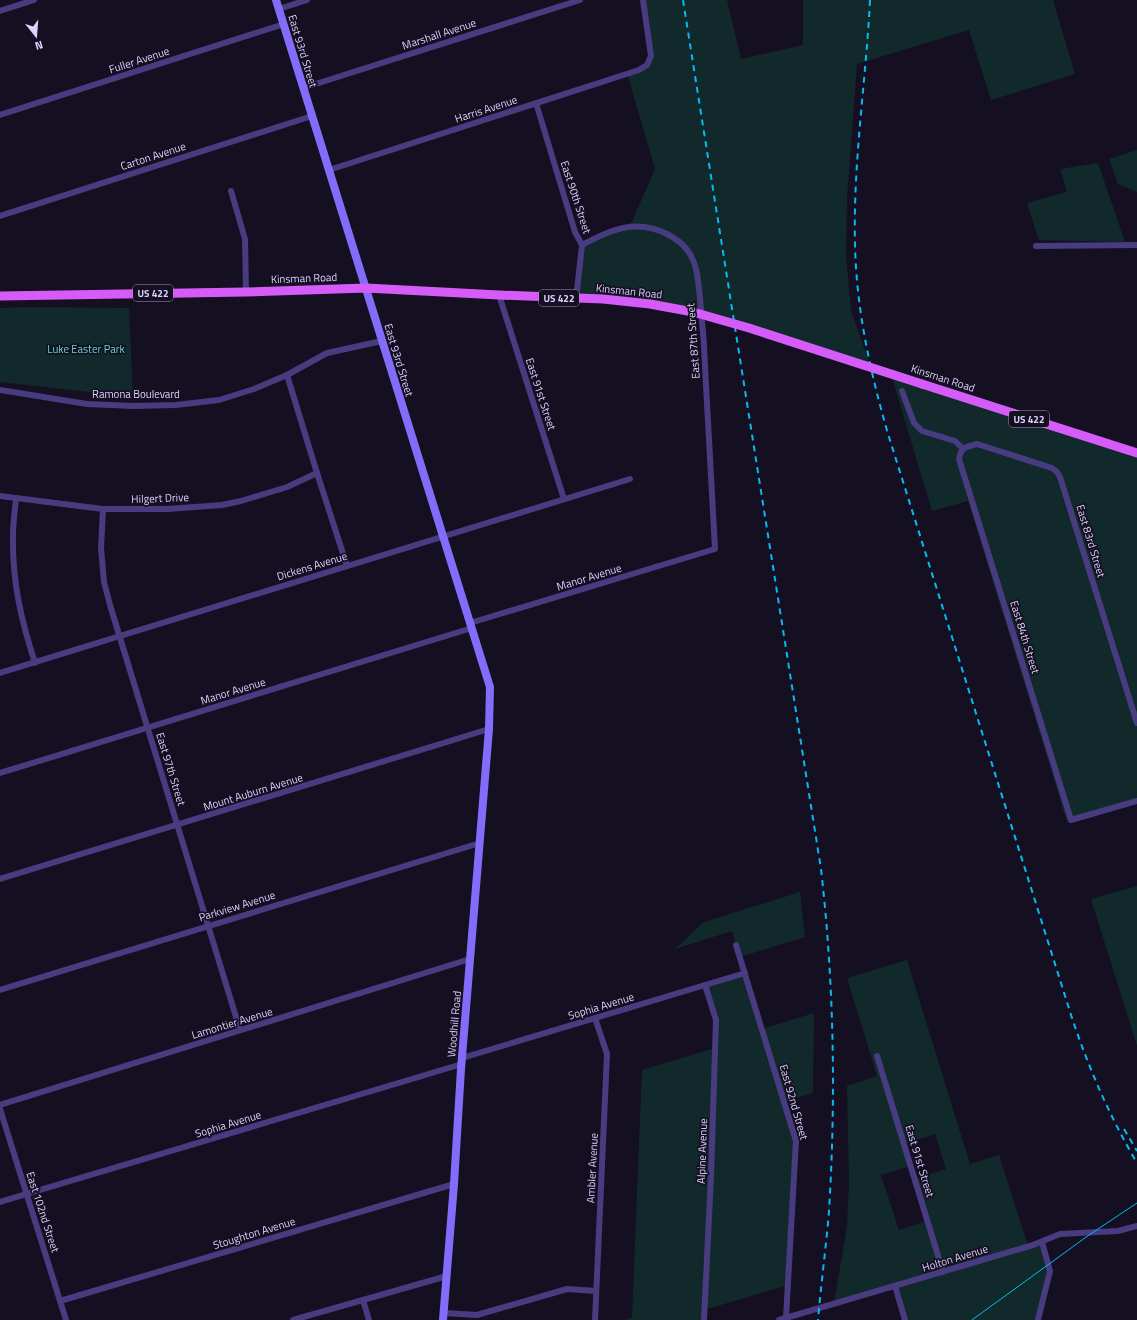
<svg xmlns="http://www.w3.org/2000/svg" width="1137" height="1320" viewBox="0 0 1137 1320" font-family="'Titillium Web',sans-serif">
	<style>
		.green { fill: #12292c; fill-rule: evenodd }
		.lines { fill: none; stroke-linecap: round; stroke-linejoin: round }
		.street { stroke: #483b80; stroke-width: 6 }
		.secondary { stroke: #846cfa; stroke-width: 8 }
		.primary { stroke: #d65cfa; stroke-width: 9 }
		.tram { stroke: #08b9f3; stroke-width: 1 }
		.rail { stroke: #08b9f3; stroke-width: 2; stroke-dasharray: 6 5; stroke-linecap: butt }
		.primary-bridge { stroke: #d65cfa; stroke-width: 9 }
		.labels { text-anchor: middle; stroke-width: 3.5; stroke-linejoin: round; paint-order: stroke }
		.shield { fill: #150f22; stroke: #a197bb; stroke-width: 1 }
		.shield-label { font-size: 10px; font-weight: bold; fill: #ddd1fd }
		.street-label { font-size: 11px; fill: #ddd1fd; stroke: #150f22 }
		.park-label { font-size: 11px; fill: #60dbce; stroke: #150f22 }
	</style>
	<rect width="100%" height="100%" fill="#150f22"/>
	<!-- green -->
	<g class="green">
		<polygon points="643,0 727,0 741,59 803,45 803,0 1053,0 1075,74 991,100 969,30 857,64 847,198 846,256 851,311 871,367 693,312 576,299 582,245 630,226 655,169 627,73 639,70 651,56"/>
		<polygon points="1137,150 1137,192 1118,184 1109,159"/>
		<polygon points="1098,163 1125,242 1039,240 1027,203 1067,192 1060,169"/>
		<polygon points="30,307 129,308 133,397 0,382 0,308"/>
		<polygon points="891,374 1137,453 1137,801 1067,822 968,501 932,511"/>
		<polygon points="1137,886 1137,1046 1091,899"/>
		<polygon points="800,892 805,937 740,957 732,931 675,949 704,922"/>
		<path d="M907,960l63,204 29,-9 29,91 14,-4 7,27 -11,51h-133l-10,-34 -61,18 13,-78 2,-45 -2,-95 30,-10 -30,-98zM935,1134l11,35 -31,10 12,42 -28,9 -18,-55 30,-9 -7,-22z"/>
		<polygon points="745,973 762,1029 814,1013 813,1093 784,1102 796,1141 788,1285 704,1310 704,1320 624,1320 632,1317 642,1070 715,1048 716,1020 705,985"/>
	</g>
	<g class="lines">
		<!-- street -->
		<g class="street">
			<polyline points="279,9 307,0"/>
			<polyline points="0,11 34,0"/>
			<polyline points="303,88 580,0"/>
			<polyline points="536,103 575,232 582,245 576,299"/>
			<polyline points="0,115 284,24"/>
			<polyline points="329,170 639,70 647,65 651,56 643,0"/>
			<polyline points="231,191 245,239 246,292"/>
			<polyline points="0,216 312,116"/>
			<polyline points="1036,246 1137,245"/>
			<polyline points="499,295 564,499"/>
			<polyline points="287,375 317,473 347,566"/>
			<polyline points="0,390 87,404 134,406 176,405 219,400 254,389 287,375 327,353 382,341"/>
			<polyline points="902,391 914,423 922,431 955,441 963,449"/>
			<polyline points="0,496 103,509 168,509 222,505 241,501 287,487 317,473"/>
			<path d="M16,498c-1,12 -3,25 -3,37 -1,45 8,85 22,128"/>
			<polyline points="103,509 101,548 104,582 110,605 240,1030"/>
			<path d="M470,623l245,-74c-3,-54 -6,-109 -9,-164 -1,-29 -3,-58 -6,-87 -2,-16 -2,-33 -12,-47 -5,-7 -13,-13 -21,-17 -31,-16 -57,-4 -85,11"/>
			<polyline points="0,673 630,479"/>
			<path d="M1137,723l-77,-246 -3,-5 -5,-4 -75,-24c-11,3 -16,3 -18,15l112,361 66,-19"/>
			<polyline points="0,773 472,628"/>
			<polyline points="0,879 489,729"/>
			<polyline points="736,945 796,1141 786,1318"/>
			<polyline points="0,990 480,843"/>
			<polyline points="877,1056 943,1272"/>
			<polyline points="462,1058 745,973"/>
			<polyline points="0,1105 470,959"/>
			<polyline points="0,1109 66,1320"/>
			<polyline points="0,1202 462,1064"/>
			<polyline points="895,1286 905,1320"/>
			<polyline points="363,1300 369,1320"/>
			<polyline points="60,1301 454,1184"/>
			<polyline points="444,1313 477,1315 567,1289 596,1291"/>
			<polyline points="293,1320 447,1276"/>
			<polyline points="595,1320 607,1054 595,1018"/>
			<polyline points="704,1320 711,1176 716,1020 705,985"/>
			<polyline points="779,1320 1033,1245 1060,1234 1118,1231 1137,1226"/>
			<polyline points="1038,1320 1050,1271 1042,1242"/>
		</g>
		<!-- secondary -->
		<polyline class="secondary" points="276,0 490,687 489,729 461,1069 454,1184 443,1320"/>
		<!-- primary -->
		<g class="primary">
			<polyline points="0,296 246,292 366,288 499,295 603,299 650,304 693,312"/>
			<polyline points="922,384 1137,453"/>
		</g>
		<!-- tram -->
		<polyline class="tram" points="972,1320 1089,1235 1137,1203"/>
		<!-- rail -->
		<g class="rail">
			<path d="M683,0l138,869c13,114 15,228 8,342 -3,37 -8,73 -11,109"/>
			<path d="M870,0c-4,81 -17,162 -15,243 1,65 15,128 33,191l184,584c17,51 38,99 65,145"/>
			<polyline points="1124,1129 1137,1151"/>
		</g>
		<!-- primary-bridge -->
		<polyline class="primary-bridge" points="693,312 749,328 922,384"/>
	</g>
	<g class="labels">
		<!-- shield labels -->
		<g class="shield">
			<rect x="133" y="285" width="40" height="16" rx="3"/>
			<rect x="539" y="290" width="40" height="16" rx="3"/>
			<rect x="1009" y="411" width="40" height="16" rx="3"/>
		</g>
		<g class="shield-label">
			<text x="153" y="297">US 422</text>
			<text x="559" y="302">US 422</text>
			<text x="1029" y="423">US 422</text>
		</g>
		<!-- street labels -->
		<g class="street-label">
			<text transform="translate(439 34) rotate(-18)" y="4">Marshall Avenue</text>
			<text transform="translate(303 51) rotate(73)" y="4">East 93rd Street</text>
			<text transform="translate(139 60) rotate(-18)" y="4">Fuller Avenue</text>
			<text transform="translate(486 109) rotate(-18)" y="4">Harris Avenue</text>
			<text transform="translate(153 156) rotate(-18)" y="4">Carton Avenue</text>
			<text transform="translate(576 197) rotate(72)" y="4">East 90th Street</text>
			<text transform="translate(304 278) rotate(-2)" y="4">Kinsman Road</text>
			<text transform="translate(629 291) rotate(6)" y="4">Kinsman Road</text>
			<text transform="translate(693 341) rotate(-94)" y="4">East 87th Street</text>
			<text transform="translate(399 360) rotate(73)" y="4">East 93rd Street</text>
			<text transform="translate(943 378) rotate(18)" y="4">Kinsman Road</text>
			<text x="136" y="398">Ramona Boulevard</text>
			<text transform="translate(541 394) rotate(72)" y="4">East 91st Street</text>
			<text transform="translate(160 498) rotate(-2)" y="4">Hilgert Drive</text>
			<text transform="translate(1091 541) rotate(73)" y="4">East 83rd Street</text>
			<text transform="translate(312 566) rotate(-17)" y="4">Dickens Avenue</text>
			<text transform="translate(589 577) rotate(-17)" y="4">Manor Avenue</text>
			<text transform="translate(1025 637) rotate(73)" y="4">East 84th Street</text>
			<text transform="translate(233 691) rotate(-17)" y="4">Manor Avenue</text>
			<text transform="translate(171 769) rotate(73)" y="4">East 97th Street</text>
			<text transform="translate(253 792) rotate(-17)" y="4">Mount Auburn Avenue</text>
			<text transform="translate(237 906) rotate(-17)" y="4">Parkview Avenue</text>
			<text transform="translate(601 1006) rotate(-17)" y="4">Sophia Avenue</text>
			<text transform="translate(232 1023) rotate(-17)" y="4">Lamontier Avenue</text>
			<text transform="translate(454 1024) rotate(-85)" y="4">Woodhill Road</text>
			<text transform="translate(794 1102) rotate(74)" y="4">East 92nd Street</text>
			<text transform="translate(228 1124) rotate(-17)" y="4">Sophia Avenue</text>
			<text transform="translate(702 1151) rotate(-88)" y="4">Alpine Avenue</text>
			<text transform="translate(920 1161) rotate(73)" y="4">East 91st Street</text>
			<text transform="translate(592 1168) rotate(-87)" y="4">Ambler Avenue</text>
			<text transform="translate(43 1212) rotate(72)" y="4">East 102nd Street</text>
			<text transform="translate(254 1233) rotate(-17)" y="4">Stoughton Avenue</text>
			<text transform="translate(955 1258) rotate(-17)" y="4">Holton Avenue</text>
		</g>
		<!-- park labels -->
		<g class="park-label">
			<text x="86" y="353">Luke Easter Park</text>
		</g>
	</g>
	<!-- north arrow -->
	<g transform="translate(36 36) rotate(163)" stroke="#150f22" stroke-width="3" paint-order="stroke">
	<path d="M0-3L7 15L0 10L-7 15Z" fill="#ddd1fd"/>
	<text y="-6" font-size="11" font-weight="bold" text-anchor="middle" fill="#ddd1fd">N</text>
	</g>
</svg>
